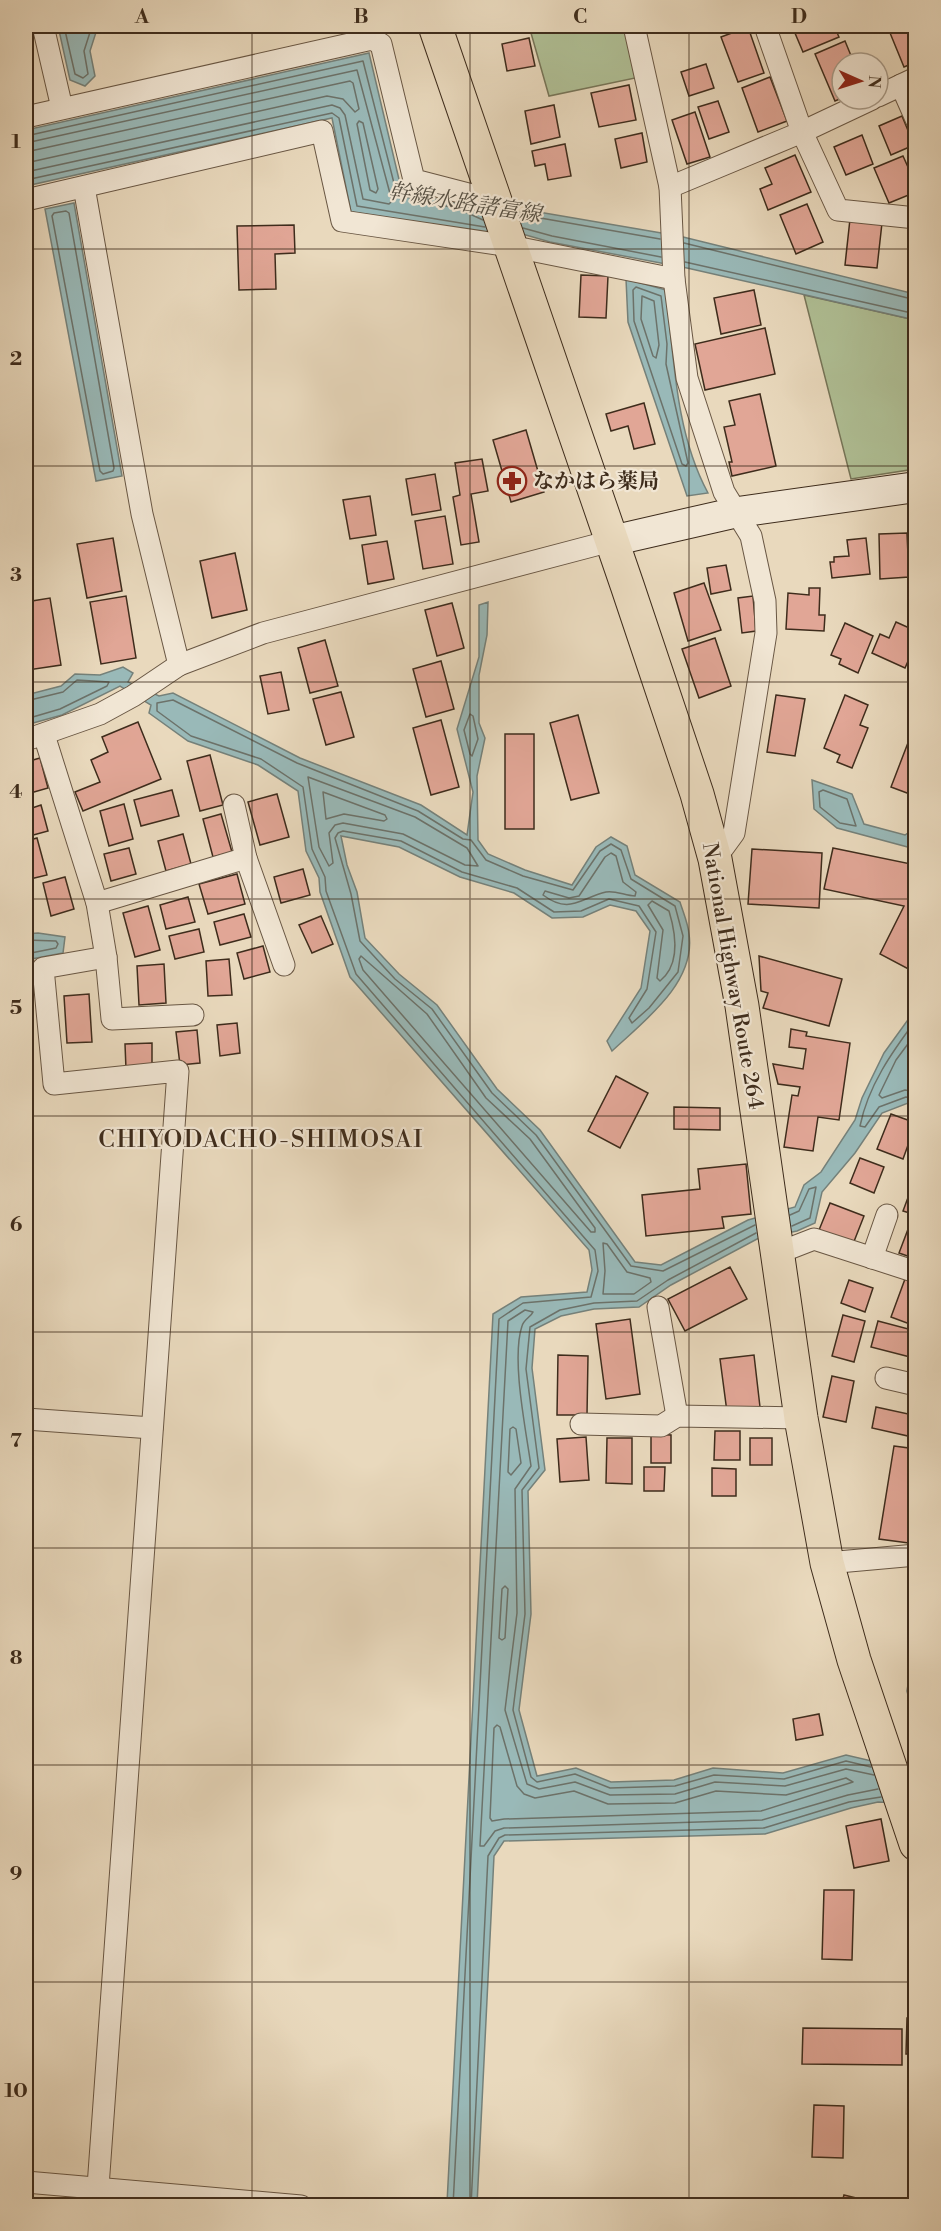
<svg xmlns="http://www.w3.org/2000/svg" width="941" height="2231" viewBox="0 0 941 2231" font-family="'Libre Bodoni','Noto Serif JP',serif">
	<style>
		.green { fill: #b0c096; stroke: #777659; stroke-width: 1.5 }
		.water { fill: #99b9b8; stroke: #75817a; stroke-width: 1.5 }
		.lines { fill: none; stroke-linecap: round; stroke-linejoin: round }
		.shore { stroke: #6c726a; stroke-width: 1.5 }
		.building { fill: #e1a696; stroke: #3e2c1c; stroke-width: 1.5 }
		.street-casing { stroke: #695744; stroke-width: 23 }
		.secondary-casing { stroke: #3e2c1c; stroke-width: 32 }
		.highway-casing { stroke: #3e2c1c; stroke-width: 35 }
		.street { stroke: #f1e6d4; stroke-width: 21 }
		.secondary { stroke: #f1e6d4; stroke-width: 30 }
		.highway { stroke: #e9d9bd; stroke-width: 33 }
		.grid { fill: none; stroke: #3e2c1c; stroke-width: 1.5; stroke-opacity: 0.55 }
		.labels { text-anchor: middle; stroke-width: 4.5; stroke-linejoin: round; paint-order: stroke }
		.poi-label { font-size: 21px; font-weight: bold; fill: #3e2c1c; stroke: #f1e6d4; text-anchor: start }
		.street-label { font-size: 21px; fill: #3e2c1c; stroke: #f1e6d4 }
		.water-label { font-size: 22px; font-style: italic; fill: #554f43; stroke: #f1e6d4 }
		.quarter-label { font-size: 24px; letter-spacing: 1.5px; fill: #3e2c1c; stroke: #f1e6d4 }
		.neatline { fill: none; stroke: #3e2c1c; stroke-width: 2 }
		.grid-label { font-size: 20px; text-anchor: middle; font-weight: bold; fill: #3e2c1c }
	</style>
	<rect width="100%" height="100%" fill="#e9d9bd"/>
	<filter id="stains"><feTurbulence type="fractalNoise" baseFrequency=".00333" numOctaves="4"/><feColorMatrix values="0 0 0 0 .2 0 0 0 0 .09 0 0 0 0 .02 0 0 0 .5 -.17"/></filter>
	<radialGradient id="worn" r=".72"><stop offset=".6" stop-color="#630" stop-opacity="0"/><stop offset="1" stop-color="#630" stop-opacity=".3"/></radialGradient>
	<!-- green -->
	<g class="green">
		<polygon points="529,26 628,26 640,77 549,96"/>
		<polygon points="804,295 915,320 915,469 851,479"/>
	</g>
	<!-- water -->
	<g class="water">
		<polygon points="58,26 98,26 90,51 95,76 85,86 70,80"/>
		<polygon points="369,53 402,192 460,204 483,214 518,213 527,210 679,236 915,294 915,320 687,268 550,242 519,233 482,233 351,212 332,118 26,186 26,130"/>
		<polygon points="74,203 122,476 96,481 45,209"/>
		<path d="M626,279l40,11c8,67 9,142 42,203l-21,3 -59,-174z"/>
		<path d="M488,602l-1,33 -8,40v48l6,15 -8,38 1,64 10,14 37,16 47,15 24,-38 15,-10 16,9 8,29 45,27c3,10 8,21 9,32 7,49 -45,87 -77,117l-5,-10 34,-53 9,-57 -14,-20 -26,-6 -27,12 -31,1 -38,-25 -54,-16 -61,-30 -58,-11 6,29 10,27 8,46 34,36 38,31 60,84 43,41 95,132 26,3 87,-45 47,-13 9,-22 17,-13 34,-52 7,-22 22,-45 31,-43v97l-7,-4 -26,10 -27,40 -33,39 -7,31 -18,8 -40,8 -86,46 -32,22 -45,2 -33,7 -26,13 -3,39 13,102 -17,21 3,123 -12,96 18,66 39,-8 35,14 63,-2 39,-12 70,5 63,-18 69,16v33l-37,-2 -27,6 -86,26 -261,7 -10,15 -17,349 -30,-2 46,-889 28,-17 66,-5 5,-22 -3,-20 -239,-273 -30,-85 -1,-14 -13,-27 -8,-60 -40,-26 -70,-24 -39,-28 2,-8 -31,-19 -58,29 -36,10v-30l35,-9 14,-12 25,1 23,-8 10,6 -5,9 31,14 14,-3 127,65 121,47 46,30 6,-43 -16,-63 22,-72v-52z"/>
		<polygon points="812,780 852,794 864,824 905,835 915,828 915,849 837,828 814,809"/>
		<polygon points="38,933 65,937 63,953 26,960 26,934"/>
		<polygon points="915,1640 916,1723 915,1723 907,1691"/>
	</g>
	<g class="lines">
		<!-- shore -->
		<g class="shore">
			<polyline points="64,26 75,74 83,78 88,74 84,51 92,26"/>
			<polygon points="359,121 363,123 378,189 376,193 370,190 357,124"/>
			<polyline points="26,136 363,61 397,195 459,209 483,220"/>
			<polyline points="26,143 357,70 392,201 389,204 363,199 345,115 340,108 332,105 26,172"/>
			<polyline points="26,152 350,81 353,83 359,109 355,112 343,99 327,96 26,163"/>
			<polyline points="26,180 332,113 339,118 357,206 485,227"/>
			<polygon points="66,211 69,213 114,468 113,471 103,474 100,471 52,216 54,213"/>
			<polyline points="520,219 529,216 660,239"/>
			<polyline points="523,228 552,236 661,257"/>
			<polyline points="684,243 916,300"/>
			<polyline points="685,262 916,314"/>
			<polygon points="636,287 661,296 667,344 666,364 688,463 686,466 682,464 634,321 633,290"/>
			<polygon points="642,296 654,301 659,345 656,358 653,356 641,319"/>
			<polyline points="26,701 63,692 77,680 109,682 107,686 60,709 26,719"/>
			<polygon points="470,714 473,716 478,739 472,756 470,754 464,730"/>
			<polygon points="308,777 415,817 467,848 478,866 465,865 403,834 343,823 335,825 329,833 333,863 329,866 319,847"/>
			<polygon points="823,790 847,799 856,826 840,823 820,807 819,792"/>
			<polygon points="323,792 385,815 387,819 384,821 344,814 326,819"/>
			<path d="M611,853l5,3 7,26 13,10 -1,4c-9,0 -20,-6 -29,-4 -26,6 -36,23 -63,3l2,-4 24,7 10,-2 26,-39z"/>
			<path d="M652,901l17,10c7,23 12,53 -9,70l-3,-3 6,-48 -15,-25z"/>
			<polyline points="26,940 56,941 58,944 56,948 26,954"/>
			<polygon points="361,956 427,1014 486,1098 530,1139 595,1228 595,1232 591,1232 363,970 359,959"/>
			<path d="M916,1020c-24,32 -48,66 -56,106l5,1 14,-20 27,-10 10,3"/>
			<polyline points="916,1033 896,1060 879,1095 882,1098 905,1090 916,1092"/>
			<polyline points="790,1215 799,1211 809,1189 816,1187 810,1218 792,1226"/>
			<polyline points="756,1233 668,1280 637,1301 594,1303 560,1310 530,1327 526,1369 539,1468 522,1490 525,1614 513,1710 531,1777 537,1782 575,1774 610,1788 675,1786 714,1775 784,1779 846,1761 871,1767"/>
			<polygon points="603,1243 607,1244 627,1272 650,1278 651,1282 634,1294 603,1294 605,1271"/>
			<polygon points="513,1427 516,1429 521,1463 511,1475 508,1472 510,1429"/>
			<polygon points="505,1586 508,1589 505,1638 502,1640 499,1638 502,1589"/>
			<polygon points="497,1725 500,1727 517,1786 524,1794 535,1798 574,1791 608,1804 675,1803 716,1791 786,1795 846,1778 853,1782 761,1811 504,1819 492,1821 490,1818 494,1728"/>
			<path d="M874,1775l-28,-6 -61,17 -70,-4 -40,12 -65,1 -35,-13 -36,7 -12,-5 -22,-74 12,-97 -2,-124 16,-23c-5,-36 -20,-107 -9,-140 2,-7 9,-9 11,-14l-8,-2 -17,11 -28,525h4l11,-15 9,-3 258,-8 86,-25 30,-6"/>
			<polyline points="453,2206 499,1319 523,1303 591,1297 598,1271 595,1250 356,974 326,891 325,877 312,849 303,787 261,759 191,736 157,711 157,703 173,700 297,763 418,811 463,839 471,840 486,860 523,876 573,890 600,851 611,844 621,850 631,879 675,906 683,936 678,972 649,1008 632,1023 629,1018 647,989 656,932 639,906 609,899 581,911 554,912 517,888 462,872 401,841 343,831 338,833 335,838 351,894 360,941 395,979 432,1009 492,1093 536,1135 631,1266 663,1271 755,1225"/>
			<polyline points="471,2206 488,1856 499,1838 505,1835 764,1828 849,1802 881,1797"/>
		</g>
	</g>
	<!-- building -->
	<g class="building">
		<polygon points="792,26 834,26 839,37 803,52"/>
		<polygon points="893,26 916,26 916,62 904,67 888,28"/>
		<polygon points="748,27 764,73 738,82 721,37"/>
		<polygon points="529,38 535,66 507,71 502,44"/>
		<polygon points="845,41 854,63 842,63 842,98 835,101 815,54"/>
		<polygon points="706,64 714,88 689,96 681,72"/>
		<polygon points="770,77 787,121 758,132 742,88"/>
		<polygon points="629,85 636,120 599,127 591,93"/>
		<polygon points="718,101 729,132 709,139 698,107"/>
		<polygon points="554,105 560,137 531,144 525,111"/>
		<polygon points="695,112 710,157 687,164 672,120"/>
		<polygon points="902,116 914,145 891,155 879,126"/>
		<polygon points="642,133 647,162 621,168 615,139"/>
		<polygon points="862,135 873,164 846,175 834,147"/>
		<polygon points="565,144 571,176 548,180 545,164 535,166 532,151"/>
		<polygon points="795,155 811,192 768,210 760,189 772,184 765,168"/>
		<polygon points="903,156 916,185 916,192 889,203 874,168"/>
		<polygon points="807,204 823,242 796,254 780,215"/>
		<polygon points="850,219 882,223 877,268 845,265"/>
		<polygon points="294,225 295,253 275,254 276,289 239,290 237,226"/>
		<polygon points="581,275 608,276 606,318 579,317"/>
		<polygon points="754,290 761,325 721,334 714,298"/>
		<polygon points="765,328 775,374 705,390 695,344"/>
		<polygon points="760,394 776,466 732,476 729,462 732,462 724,427 735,425 729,401"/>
		<polygon points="644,403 655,444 634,449 628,426 611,431 606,414"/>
		<polygon points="526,430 544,492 511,502 493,440"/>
		<polygon points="482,459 488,491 471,494 479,542 461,545 453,497 460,495 455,463"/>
		<polygon points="435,474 441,510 412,515 406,479"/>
		<polygon points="370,496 376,535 350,539 343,500"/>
		<polygon points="445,516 453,564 423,569 415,521"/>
		<polygon points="907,533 909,577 880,579 879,534"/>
		<polygon points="113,538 122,591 87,598 77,544"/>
		<polygon points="866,538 870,574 832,578 830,562 834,562 834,557 849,556 847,540"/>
		<polygon points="387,541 394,579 368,584 362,545"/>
		<polygon points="235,553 247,610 212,618 200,561"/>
		<polygon points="726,565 731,590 711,594 707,568"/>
		<polygon points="704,583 721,630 688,641 674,593"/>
		<polygon points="809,588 820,588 819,615 825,615 824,631 786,629 788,593 809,595"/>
		<polygon points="126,596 136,658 101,664 90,602"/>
		<polygon points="753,596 756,631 742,633 738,598"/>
		<polygon points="50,598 61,665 28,670 26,602"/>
		<polygon points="452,603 464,648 437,656 425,610"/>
		<polygon points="896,622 916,631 916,643 905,668 872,653 880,634 889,638"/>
		<polygon points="845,623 873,636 858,673 839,664 841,659 831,655"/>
		<polygon points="715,638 731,686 699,698 682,649"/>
		<polygon points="325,640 338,686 310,693 298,648"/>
		<polygon points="441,661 454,709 426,717 413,669"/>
		<polygon points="281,672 289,710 268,714 260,676"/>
		<polygon points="341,692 354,737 326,745 313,699"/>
		<polygon points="776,695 805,699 795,756 767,752"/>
		<polygon points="845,695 868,705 860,725 868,728 852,768 837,762 840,755 824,748"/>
		<polygon points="578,715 599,793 571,800 550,723"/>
		<polygon points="441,720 459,787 431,795 413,728"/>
		<polygon points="138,722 161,779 83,811 75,792 100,782 91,760 108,752 102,737"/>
		<polygon points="916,722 916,796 915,796 891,787"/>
		<rect x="505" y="734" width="29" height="95"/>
		<polygon points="210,755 223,805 200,811 187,761"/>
		<polygon points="40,758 48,788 27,794 26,762"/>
		<polygon points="172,790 179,816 141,826 134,800"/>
		<polygon points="277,794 289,837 260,845 248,802"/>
		<polygon points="124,804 133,839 109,846 100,811"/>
		<polygon points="41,805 48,831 26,837 26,810"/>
		<polygon points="221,814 232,852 213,857 203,819"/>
		<polygon points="183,834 191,864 166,871 158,841"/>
		<polygon points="37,838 47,875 26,880 26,841"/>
		<polygon points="129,848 136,874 111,881 104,854"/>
		<polygon points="833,848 916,865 916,973 880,954 904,906 824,889"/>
		<polygon points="752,849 822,853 819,908 748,904"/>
		<polygon points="303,869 310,895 281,903 274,877"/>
		<polygon points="237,874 245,904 208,914 199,884"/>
		<polygon points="65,877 74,909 51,916 43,883"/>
		<polygon points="188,897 195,922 166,929 160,905"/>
		<polygon points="148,906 160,950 135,957 123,913"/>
		<polygon points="244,914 251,937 220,945 214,922"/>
		<polygon points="321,916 333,944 312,953 299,925"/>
		<polygon points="199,929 204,952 175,959 169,936"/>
		<polygon points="263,946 270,972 244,979 237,953"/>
		<polygon points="759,956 842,979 829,1026 763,1008 768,993 761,991"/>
		<polygon points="229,959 232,995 208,996 206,961"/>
		<polygon points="164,964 166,1003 139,1005 137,966"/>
		<polygon points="89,994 92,1042 67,1043 64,996"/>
		<polygon points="237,1023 240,1053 220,1056 217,1025"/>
		<polygon points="791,1029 807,1032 806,1036 850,1043 839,1120 818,1117 813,1151 784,1147 792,1095 798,1096 800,1087 778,1084 773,1064 803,1069 806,1049 789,1047"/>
		<polygon points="197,1030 200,1063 180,1065 176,1032"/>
		<polygon points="152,1043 152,1068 126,1069 125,1044"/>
		<polygon points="616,1076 648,1093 620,1148 588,1131"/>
		<polygon points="674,1107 720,1108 720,1130 674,1129"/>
		<polygon points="891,1114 916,1123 903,1159 877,1149"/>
		<polygon points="860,1158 884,1167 874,1193 850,1183"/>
		<polygon points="746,1164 751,1214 722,1217 724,1228 646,1236 642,1195 700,1189 698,1169"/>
		<polygon points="916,1176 916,1215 903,1211"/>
		<polygon points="830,1203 864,1216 853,1244 819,1230"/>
		<polygon points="910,1224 916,1226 916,1259 899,1253"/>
		<polygon points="730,1267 747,1299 685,1331 668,1299"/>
		<polygon points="905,1279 916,1283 915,1326 891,1317"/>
		<polygon points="849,1280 873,1288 865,1312 841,1303"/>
		<polygon points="843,1315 865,1321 854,1362 832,1356"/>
		<polygon points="630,1319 640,1394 606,1399 596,1324"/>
		<polygon points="878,1321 916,1331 914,1358 871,1347"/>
		<polygon points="558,1355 588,1356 587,1415 557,1415"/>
		<polygon points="754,1355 760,1407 727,1412 720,1359"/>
		<polygon points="832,1376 854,1381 846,1422 823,1417"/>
		<polygon points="876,1407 913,1415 908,1436 872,1428"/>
		<polygon points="715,1431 740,1431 740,1460 714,1460"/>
		<polygon points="651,1434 671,1435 671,1463 651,1463"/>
		<polygon points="586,1437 589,1480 560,1482 557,1439"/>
		<polygon points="607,1438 632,1438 632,1484 606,1483"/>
		<rect x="750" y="1438" width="22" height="27"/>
		<polygon points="894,1446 916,1449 916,1544 879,1539"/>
		<polygon points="644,1467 665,1467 664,1491 644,1491"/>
		<polygon points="712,1468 736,1469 736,1496 712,1496"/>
		<polygon points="819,1714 823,1735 796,1740 793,1719"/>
		<polygon points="881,1819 889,1861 854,1868 846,1826"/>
		<polygon points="824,1890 854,1890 852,1960 822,1959"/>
		<polygon points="907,2018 916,2018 916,2054 906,2054"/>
		<polygon points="803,2028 902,2029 902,2065 802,2064"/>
		<polygon points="814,2105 844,2106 843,2158 812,2157"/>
		<polygon points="844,2195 873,2202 872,2206 841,2206"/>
	</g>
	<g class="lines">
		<!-- street casing -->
		<g class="street-casing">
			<g id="street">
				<polyline points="43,26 62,108"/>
				<polyline points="634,26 670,187 674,279 687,378 724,492 751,536 765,601 766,633 734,833 715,859"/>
				<polyline points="765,26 802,132 838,210 916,218"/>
				<polyline points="901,85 916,119"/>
				<polyline points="878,96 916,78"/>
				<polyline points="26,117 372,39 381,44 414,180 495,201"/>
				<polyline points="84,187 142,514 179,665"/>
				<polyline points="670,187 802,132 872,99"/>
				<polyline points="26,200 322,131 342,221 510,246 674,279"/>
				<polyline points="44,735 97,903 106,957 112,1019 193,1015"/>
				<polyline points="26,740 100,714 133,696 179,665 263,633 611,541"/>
				<polyline points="234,805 246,858 284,965"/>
				<polyline points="97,903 246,858"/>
				<polyline points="778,1253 814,1239 916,1272"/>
				<polyline points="872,1258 887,1215"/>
				<polyline points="658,1307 677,1416"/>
				<polyline points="886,1378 916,1385"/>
				<polyline points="26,1419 152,1428"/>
				<polyline points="581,1424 661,1426 677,1416 801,1418"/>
				<polyline points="827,1563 916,1555"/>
				<polyline points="26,2182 301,2206"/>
				<polyline points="98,2187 178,1071 54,1084 43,968 106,957"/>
			</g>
		</g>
		<!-- secondary casing -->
		<g class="secondary-casing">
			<polyline id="secondary" points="611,541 738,512 916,487"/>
		</g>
		<!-- highway casing -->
		<g class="highway-casing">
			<polyline id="highway" points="435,26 627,585 697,794 715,859 742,1006 801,1418 827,1563 854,1660 916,1844"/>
		</g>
		<!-- street -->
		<use href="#street" class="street"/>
		<!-- secondary -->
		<use href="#secondary" class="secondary"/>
		<!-- highway -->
		<use href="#highway" class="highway"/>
	</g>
	<!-- grid -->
	<path class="grid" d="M252,26v2180M470,26v2180M689,26v2180M26,249h890M26,466h890M26,682h890M26,899h890M26,1116h890M26,1332h890M26,1548h890M26,1765h890M26,1982h890"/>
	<!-- icons -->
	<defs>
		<g id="pharmacy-ring" transform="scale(1.5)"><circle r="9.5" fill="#f1e6d4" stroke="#8f2418" stroke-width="1.5"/><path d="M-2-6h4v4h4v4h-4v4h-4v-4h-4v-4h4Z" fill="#8f2418"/></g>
	</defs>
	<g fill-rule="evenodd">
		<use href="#pharmacy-ring" x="512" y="481"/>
	</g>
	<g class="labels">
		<!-- poi labels -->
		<g class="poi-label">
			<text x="533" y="488">なかはら薬局</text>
		</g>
		<!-- street labels -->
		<g class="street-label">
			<text transform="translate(733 976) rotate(80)" y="7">National Highway Route 264</text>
		</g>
		<!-- water labels -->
		<g class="water-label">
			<text transform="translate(465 202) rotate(9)" y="8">幹線水路諸富線</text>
		</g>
		<!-- quarter labels -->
		<g class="quarter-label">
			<text x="261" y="1147">CHIYODACHO-SHIMOSAI</text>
		</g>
	</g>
	<!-- margin -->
	<rect width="941" height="2231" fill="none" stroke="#e9d9bd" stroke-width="66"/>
	<!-- north arrow -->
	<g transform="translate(860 81) rotate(93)"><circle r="28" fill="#f1e6d4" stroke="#a99c8a" stroke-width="1.5"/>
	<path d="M0-4.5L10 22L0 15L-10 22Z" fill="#8f2418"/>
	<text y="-9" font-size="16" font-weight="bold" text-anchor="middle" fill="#3e2c1c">N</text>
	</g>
	<rect x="33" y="33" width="875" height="2165" class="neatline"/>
	<g class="grid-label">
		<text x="142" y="23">A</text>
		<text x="361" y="23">B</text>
		<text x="580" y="23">C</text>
		<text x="799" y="23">D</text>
		<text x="16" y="148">1</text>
		<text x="16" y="365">2</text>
		<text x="16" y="581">3</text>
		<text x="16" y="798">4</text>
		<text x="16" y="1014">5</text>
		<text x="16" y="1231">6</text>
		<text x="16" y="1447">7</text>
		<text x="16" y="1664">8</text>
		<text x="16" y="1880">9</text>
		<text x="16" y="2097">10</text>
	</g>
	<rect width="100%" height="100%" filter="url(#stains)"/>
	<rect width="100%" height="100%" fill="url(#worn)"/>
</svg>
